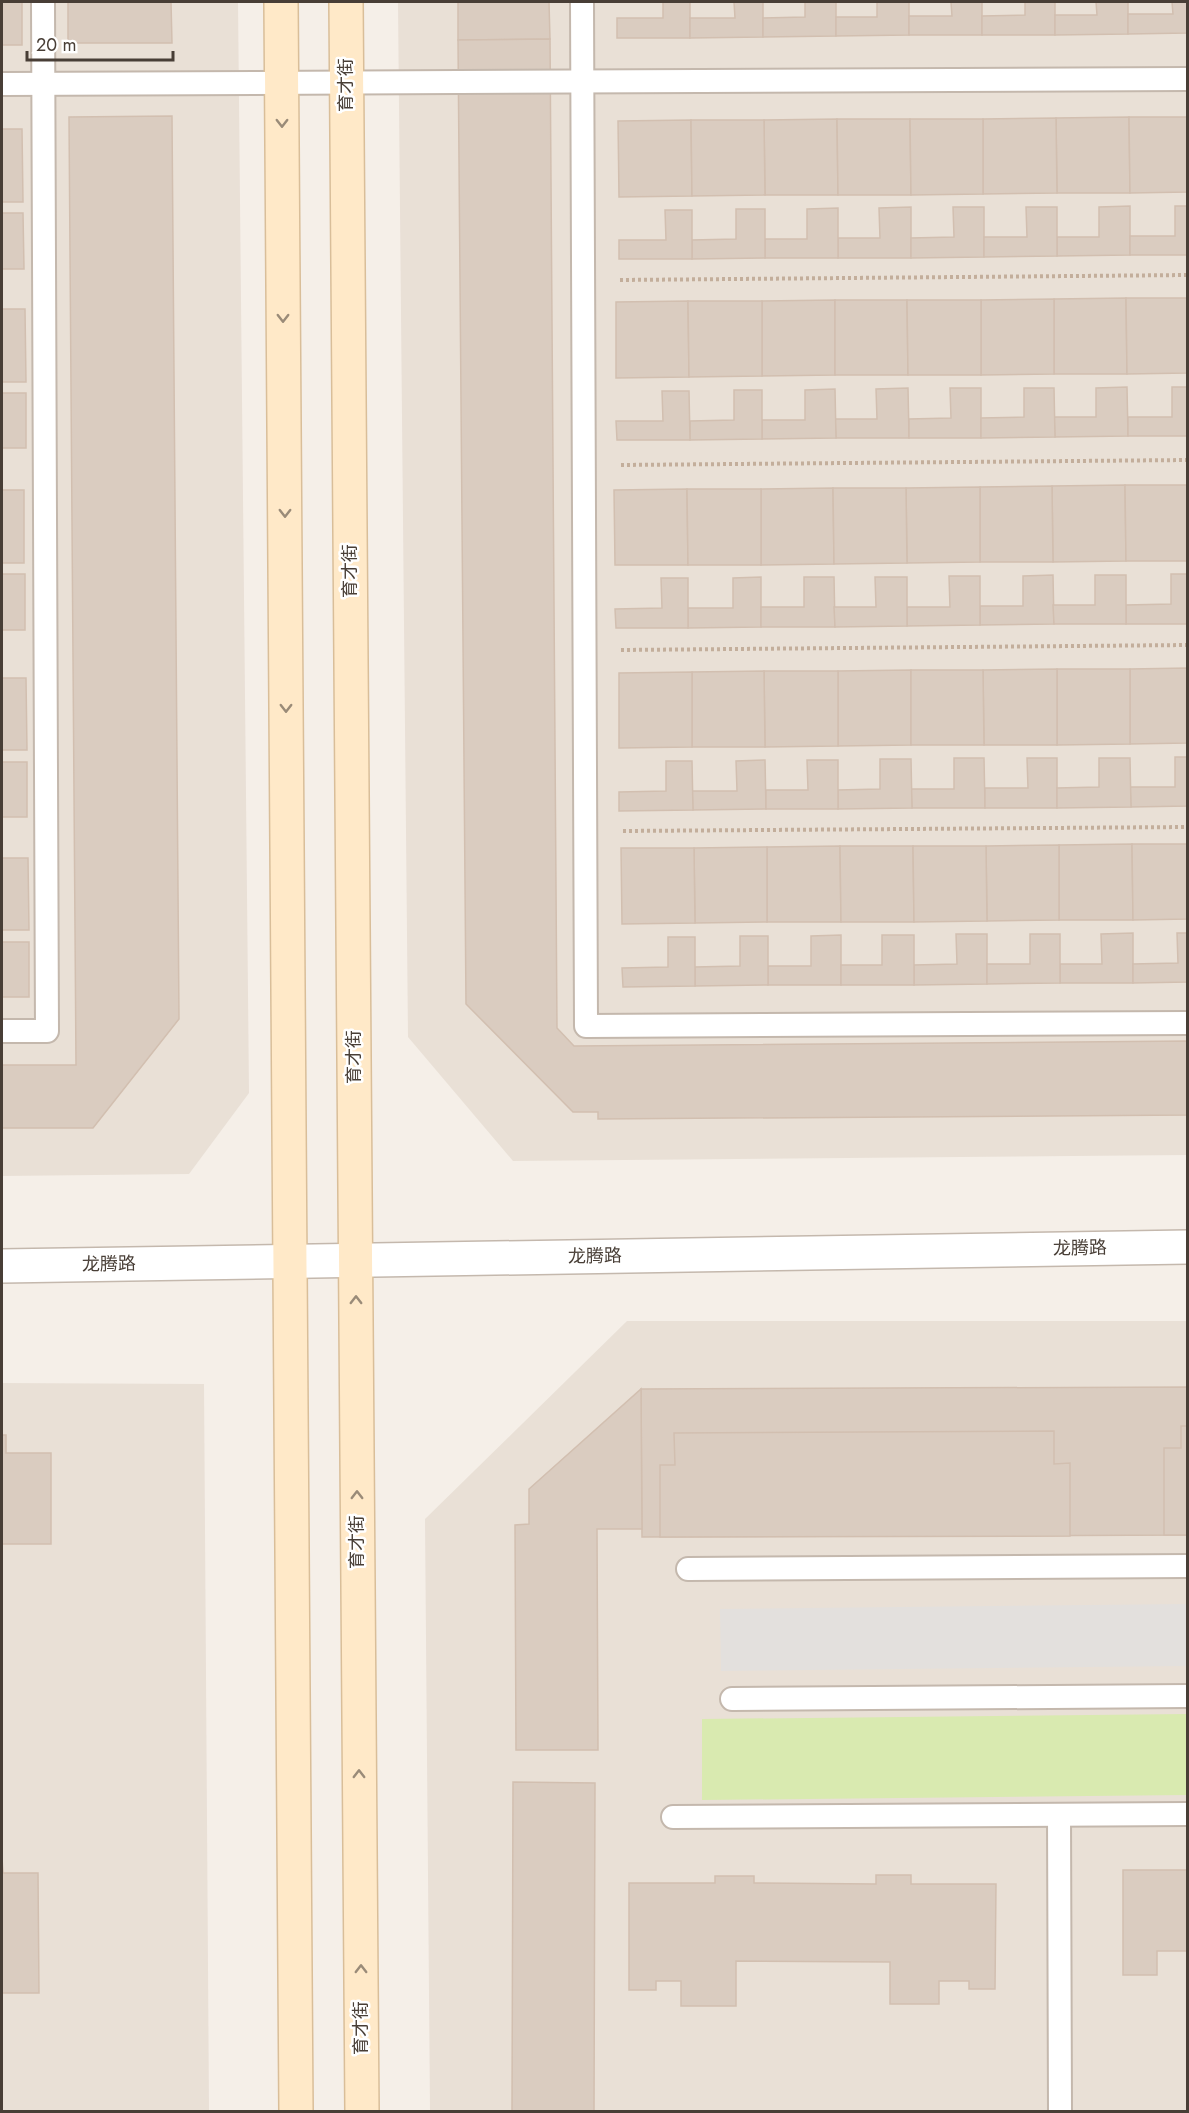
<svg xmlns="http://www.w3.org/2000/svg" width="1189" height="2113" viewBox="0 0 1189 2113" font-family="Jost,'Noto Sans SC',sans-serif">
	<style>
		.residential { fill: #e9e0d6 }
		.green { fill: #d9eab0 }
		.parking { fill: #e3e0dd }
		.building { fill: #daccc0; stroke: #d2bfb0; stroke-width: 1.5 }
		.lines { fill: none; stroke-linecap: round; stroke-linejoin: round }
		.lane-casing { stroke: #c4b8ad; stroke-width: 26 }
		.street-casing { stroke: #c4b8ad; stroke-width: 36 }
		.secondary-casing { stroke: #d9be99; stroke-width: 36 }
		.path { stroke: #c3ae9b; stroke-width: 4; stroke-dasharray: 3 3; stroke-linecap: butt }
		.lane { stroke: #fff; stroke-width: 22 }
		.street { stroke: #fff; stroke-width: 33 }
		.secondary { stroke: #ffe9c8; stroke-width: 33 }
		.oneway { stroke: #9a8b78 }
		.labels { text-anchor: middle; stroke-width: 5; stroke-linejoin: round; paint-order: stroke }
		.street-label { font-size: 18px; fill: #483e36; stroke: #fff }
	</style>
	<rect width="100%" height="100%" fill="#f5efe8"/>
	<!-- residential -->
	<g class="residential">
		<polygon points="2,2 238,2 249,1093 189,1174 2,1176"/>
		<polygon points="398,2 1187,2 1187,1155 513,1161 408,1037"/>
		<polygon points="627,1321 1187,1321 1187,2111 430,2111 425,1519"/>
		<polygon points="2,1383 204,1384 209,2111 2,2112"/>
	</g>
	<!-- green -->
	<polygon class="green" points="1187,1714 1187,1795 702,1800 702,1719"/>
	<!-- parking -->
	<polygon class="parking" points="1187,1604 1187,1666 721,1671 720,1609"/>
	<!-- building -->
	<g class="building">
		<rect x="2" y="2" width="20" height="43"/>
		<polygon points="68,2 171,2 172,43 68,43"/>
		<polygon points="458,2 549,2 550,39 458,40"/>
		<polygon points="663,2 690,2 690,38 617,38 617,18 663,18"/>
		<polygon points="734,2 763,2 763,37 690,38 690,18 735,18"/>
		<polygon points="805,2 836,2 836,36 763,37 763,18 805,17"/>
		<polygon points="877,2 909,2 909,35 836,36 836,17 877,17"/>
		<polygon points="951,2 982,2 982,35 909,35 909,16 952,16"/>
		<polygon points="1025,2 1055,2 1055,35 982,35 982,16 1025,15"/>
		<polygon points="1096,2 1128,2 1128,34 1055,35 1055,15 1097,15"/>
		<polygon points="1172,2 1188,2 1188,33 1128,34 1128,14 1173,14"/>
		<polygon points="550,39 557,1028 574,1046 1188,1041 1188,1115 598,1119 598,1112 573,1112 466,1004 458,40"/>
		<polygon points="172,116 179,1019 93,1128 2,1128 2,1065 76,1065 69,117"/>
		<polygon points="1129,117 1130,193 1057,193 1056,118"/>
		<polygon points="1129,117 1188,117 1188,192 1130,193"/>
		<polygon points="1056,118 1057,193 983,194 983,119"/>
		<polygon points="837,119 838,195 765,195 764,120"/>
		<polygon points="837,119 910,119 911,195 838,195"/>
		<polygon points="910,119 983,119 983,194 911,195"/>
		<polygon points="691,120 692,196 619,197 618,121"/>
		<polygon points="691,120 764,120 765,195 692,196"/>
		<polygon points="2,129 22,129 23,202 2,202"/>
		<polygon points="1130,206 1130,255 1057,256 1057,237 1099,237 1099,207"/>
		<polygon points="1175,206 1188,206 1188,255 1130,255 1130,236 1175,236"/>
		<polygon points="911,207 911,258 838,258 838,238 880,238 879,208"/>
		<polygon points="953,207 984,207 984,257 911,258 911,238 954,237"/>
		<polygon points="1026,207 1057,207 1057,256 984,257 984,237 1027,237"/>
		<polygon points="838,208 838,258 765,258 765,239 807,239 807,209"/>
		<polygon points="736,209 765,209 765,258 692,259 692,240 736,239"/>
		<polygon points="665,210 692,210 692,259 619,259 619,240 666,240"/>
		<polygon points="2,213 23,213 24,269 2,269"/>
		<polygon points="1126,298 1127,374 1054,374 1054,299"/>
		<polygon points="1126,298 1188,298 1188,373 1127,374"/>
		<polygon points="1054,299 1054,374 981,375 981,300"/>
		<polygon points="835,300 835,375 762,376 762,301"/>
		<polygon points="835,300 907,300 908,375 835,375"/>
		<polygon points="907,300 981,300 981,375 908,375"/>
		<polygon points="688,301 689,377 616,378 616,302"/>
		<polygon points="688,301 762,301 762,376 689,377"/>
		<polygon points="2,309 25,309 26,382 2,382"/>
		<polygon points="1127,387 1128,436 1055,437 1054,417 1096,417 1096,388"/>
		<polygon points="1172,387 1188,387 1188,436 1128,436 1128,417 1172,417"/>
		<polygon points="908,388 909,438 836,438 835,419 877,419 876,389"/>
		<polygon points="950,388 981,388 981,438 909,438 909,419 951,418"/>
		<polygon points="1024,388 1054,388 1055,437 981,438 981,418 1024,417"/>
		<polygon points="835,389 836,438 762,439 762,420 805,420 805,390"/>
		<polygon points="734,390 762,390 762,439 690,440 690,421 734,420"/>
		<polygon points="662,391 689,391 690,440 617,440 616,421 663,421"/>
		<rect x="2" y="393" width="24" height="55"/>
		<polygon points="1125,485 1126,561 1053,562 1052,486"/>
		<polygon points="1125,485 1188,485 1188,561 1126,561"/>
		<polygon points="1052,486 1053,562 980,562 980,487"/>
		<polygon points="980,487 980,562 907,563 906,488"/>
		<polygon points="833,488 834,564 761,565 761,489"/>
		<polygon points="833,488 906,488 907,563 834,564"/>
		<polygon points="687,489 688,565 615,565 614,490"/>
		<polygon points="687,489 761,489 761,565 688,565"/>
		<rect x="2" y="490" width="22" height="73"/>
		<rect x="2" y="574" width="23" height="56"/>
		<polygon points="1171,574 1188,574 1188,624 1126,624 1126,605 1171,604"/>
		<polygon points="1053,575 1054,624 980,625 980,606 1023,606 1023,576"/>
		<polygon points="1095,575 1126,575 1126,624 1054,624 1053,605 1095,605"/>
		<polygon points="949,576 980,576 980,625 907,626 907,607 950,607"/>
		<polygon points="761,577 761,627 688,628 688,608 733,608 733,578"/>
		<polygon points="804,577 834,577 835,627 761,627 761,607 804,607"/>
		<polygon points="875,577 907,577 907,626 835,627 834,607 876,607"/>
		<polygon points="661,578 688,578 688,628 616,628 615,609 662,608"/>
		<polygon points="1188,668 1188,743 1130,744 1130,669"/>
		<polygon points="1057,669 1130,669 1130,744 1057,745"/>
		<polygon points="1057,669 1057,745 984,745 983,670"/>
		<polygon points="911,670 911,745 838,746 838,671"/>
		<polygon points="911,670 983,670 984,745 911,745"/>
		<polygon points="764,671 838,671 838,746 765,747"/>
		<polygon points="764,671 765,747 692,747 692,672"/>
		<polygon points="692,672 692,747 619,748 619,673"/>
		<polygon points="2,678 26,678 27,750 2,750"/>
		<polygon points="1175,757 1188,757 1188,806 1131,807 1130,787 1175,787"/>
		<polygon points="954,758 984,758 985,808 912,808 911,789 954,789"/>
		<polygon points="1027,758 1057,758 1057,808 985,808 985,788 1028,788"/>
		<polygon points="1099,758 1130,758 1131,807 1057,808 1057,788 1099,787"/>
		<polygon points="880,759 911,759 912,808 838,809 838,790 880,789"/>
		<polygon points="765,760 766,809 693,810 692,791 737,791 736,761"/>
		<polygon points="807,760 838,760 838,809 766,809 766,790 808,790"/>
		<polygon points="666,761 692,761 693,810 619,811 619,792 666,791"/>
		<rect x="2" y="762" width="25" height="55"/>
		<polygon points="1132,844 1133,920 1059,920 1059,845"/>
		<polygon points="1132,844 1188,844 1188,919 1133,920"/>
		<polygon points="1059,845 1059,920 987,921 986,846"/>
		<polygon points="840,846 841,922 767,922 767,847"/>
		<polygon points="840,846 913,846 914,922 841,922"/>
		<polygon points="913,846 986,846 987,921 914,922"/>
		<polygon points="767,847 767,922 695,923 694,848"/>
		<polygon points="621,848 694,848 695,923 622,924"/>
		<polygon points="2,858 28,858 29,930 2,930"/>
		<polygon points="1133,933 1133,983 1060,983 1060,964 1102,964 1101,934"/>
		<polygon points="1177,933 1188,933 1188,982 1133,983 1133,964 1178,963"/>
		<polygon points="956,934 987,934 987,984 914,985 914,965 957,964"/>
		<polygon points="1030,934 1060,934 1060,983 987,984 987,964 1030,964"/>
		<polygon points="841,935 841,985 768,985 768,966 811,966 811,936"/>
		<polygon points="882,935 914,935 914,985 841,985 841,965 882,965"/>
		<polygon points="740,936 768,936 768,985 695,986 695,967 740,966"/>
		<polygon points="668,937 695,937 695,986 623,987 622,968 668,967"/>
		<rect x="2" y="942" width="27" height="55"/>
		<polygon points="1188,1387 1188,1535 642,1537 641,1389"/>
		<polygon points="641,1389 642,1529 597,1529 598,1750 516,1750 515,1525 529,1524 529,1489"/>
		<polygon points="1181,1426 1188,1426 1188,1535 1164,1535 1164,1448 1181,1448"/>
		<polygon points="1054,1431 1054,1464 1070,1463 1070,1536 660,1537 660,1465 675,1465 674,1433"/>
		<polygon points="2,1435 6,1435 6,1453 51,1453 51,1544 2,1544"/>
		<polygon points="513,1782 595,1783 594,2112 512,2112"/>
		<polygon points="2,1858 3,1873 38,1873 39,1993 2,1993"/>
		<polygon points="1123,1870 1188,1870 1188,1951 1157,1951 1157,1975 1123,1975"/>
		<polygon points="876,1875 911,1875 911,1884 996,1884 995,1989 969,1989 969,1981 939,1981 939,2004 890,2004 890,1962 736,1961 736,2006 681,2006 681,1981 656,1981 656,1990 629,1990 629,1883 715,1883 715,1876 754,1876 754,1883 876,1884"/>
	</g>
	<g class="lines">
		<!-- lane casing -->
		<g class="lane-casing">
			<g id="lane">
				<polyline points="582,2 586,1026 1188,1023"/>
				<polyline points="2,84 1188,79"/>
				<polyline points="2,1031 47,1031 43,2"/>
				<polyline points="688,1569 1188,1566"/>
				<polyline points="732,1699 1188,1696"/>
				<polyline points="1059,1815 1060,2112"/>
				<polyline points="673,1817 1188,1814"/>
			</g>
		</g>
		<!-- street casing -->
		<g class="street-casing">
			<polyline id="street" points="2,1266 1188,1247"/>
		</g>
		<!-- secondary casing -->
		<g class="secondary-casing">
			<g id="secondary">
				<polyline points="281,2 296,2112"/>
				<polyline points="346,2 362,2112"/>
			</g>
		</g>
		<!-- path -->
		<g class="path">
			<polyline points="620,280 1188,275"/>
			<polyline points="621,465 1188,460"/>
			<polyline points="621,650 1188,645"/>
			<polyline points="623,831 1188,827"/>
		</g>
		<!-- lane -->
		<use href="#lane" class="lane"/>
		<!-- street -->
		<use href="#street" class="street"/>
		<!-- secondary -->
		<use href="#secondary" class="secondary"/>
	</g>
	<!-- one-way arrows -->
	<defs><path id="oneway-chevron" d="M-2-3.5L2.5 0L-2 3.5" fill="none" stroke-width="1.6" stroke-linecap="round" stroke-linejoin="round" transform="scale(1.5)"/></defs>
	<g class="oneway">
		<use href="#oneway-chevron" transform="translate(282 123) rotate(90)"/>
		<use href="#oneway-chevron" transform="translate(283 318) rotate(90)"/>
		<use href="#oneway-chevron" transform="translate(285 513) rotate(90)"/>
		<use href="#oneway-chevron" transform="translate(286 708) rotate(90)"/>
		<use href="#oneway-chevron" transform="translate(356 1300) rotate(-90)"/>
		<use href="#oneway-chevron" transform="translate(357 1495) rotate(-90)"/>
		<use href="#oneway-chevron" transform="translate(359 1774) rotate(-90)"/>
		<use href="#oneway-chevron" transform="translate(361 1969) rotate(-90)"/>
	</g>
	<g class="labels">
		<!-- street labels -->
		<g class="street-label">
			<text transform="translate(346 85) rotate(-90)" y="6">育才街</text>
			<text transform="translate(350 571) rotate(-90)" y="6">育才街</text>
			<text transform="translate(354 1057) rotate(-90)" y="6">育才街</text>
			<text transform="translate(1080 1248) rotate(-1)" y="6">龙腾路</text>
			<text transform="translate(595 1256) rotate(-1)" y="6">龙腾路</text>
			<text transform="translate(109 1264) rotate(-1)" y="6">龙腾路</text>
			<text transform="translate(357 1542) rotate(-90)" y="6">育才街</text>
			<text transform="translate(361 2028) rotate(-90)" y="6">育才街</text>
		</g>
	</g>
	<!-- border -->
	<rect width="1189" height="2113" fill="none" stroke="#483e36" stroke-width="6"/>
	<!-- scale -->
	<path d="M27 51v9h146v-9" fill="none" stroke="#483e36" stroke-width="3"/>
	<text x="36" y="51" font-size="18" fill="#483e36" stroke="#ffffff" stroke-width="4.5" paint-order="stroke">20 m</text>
</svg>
